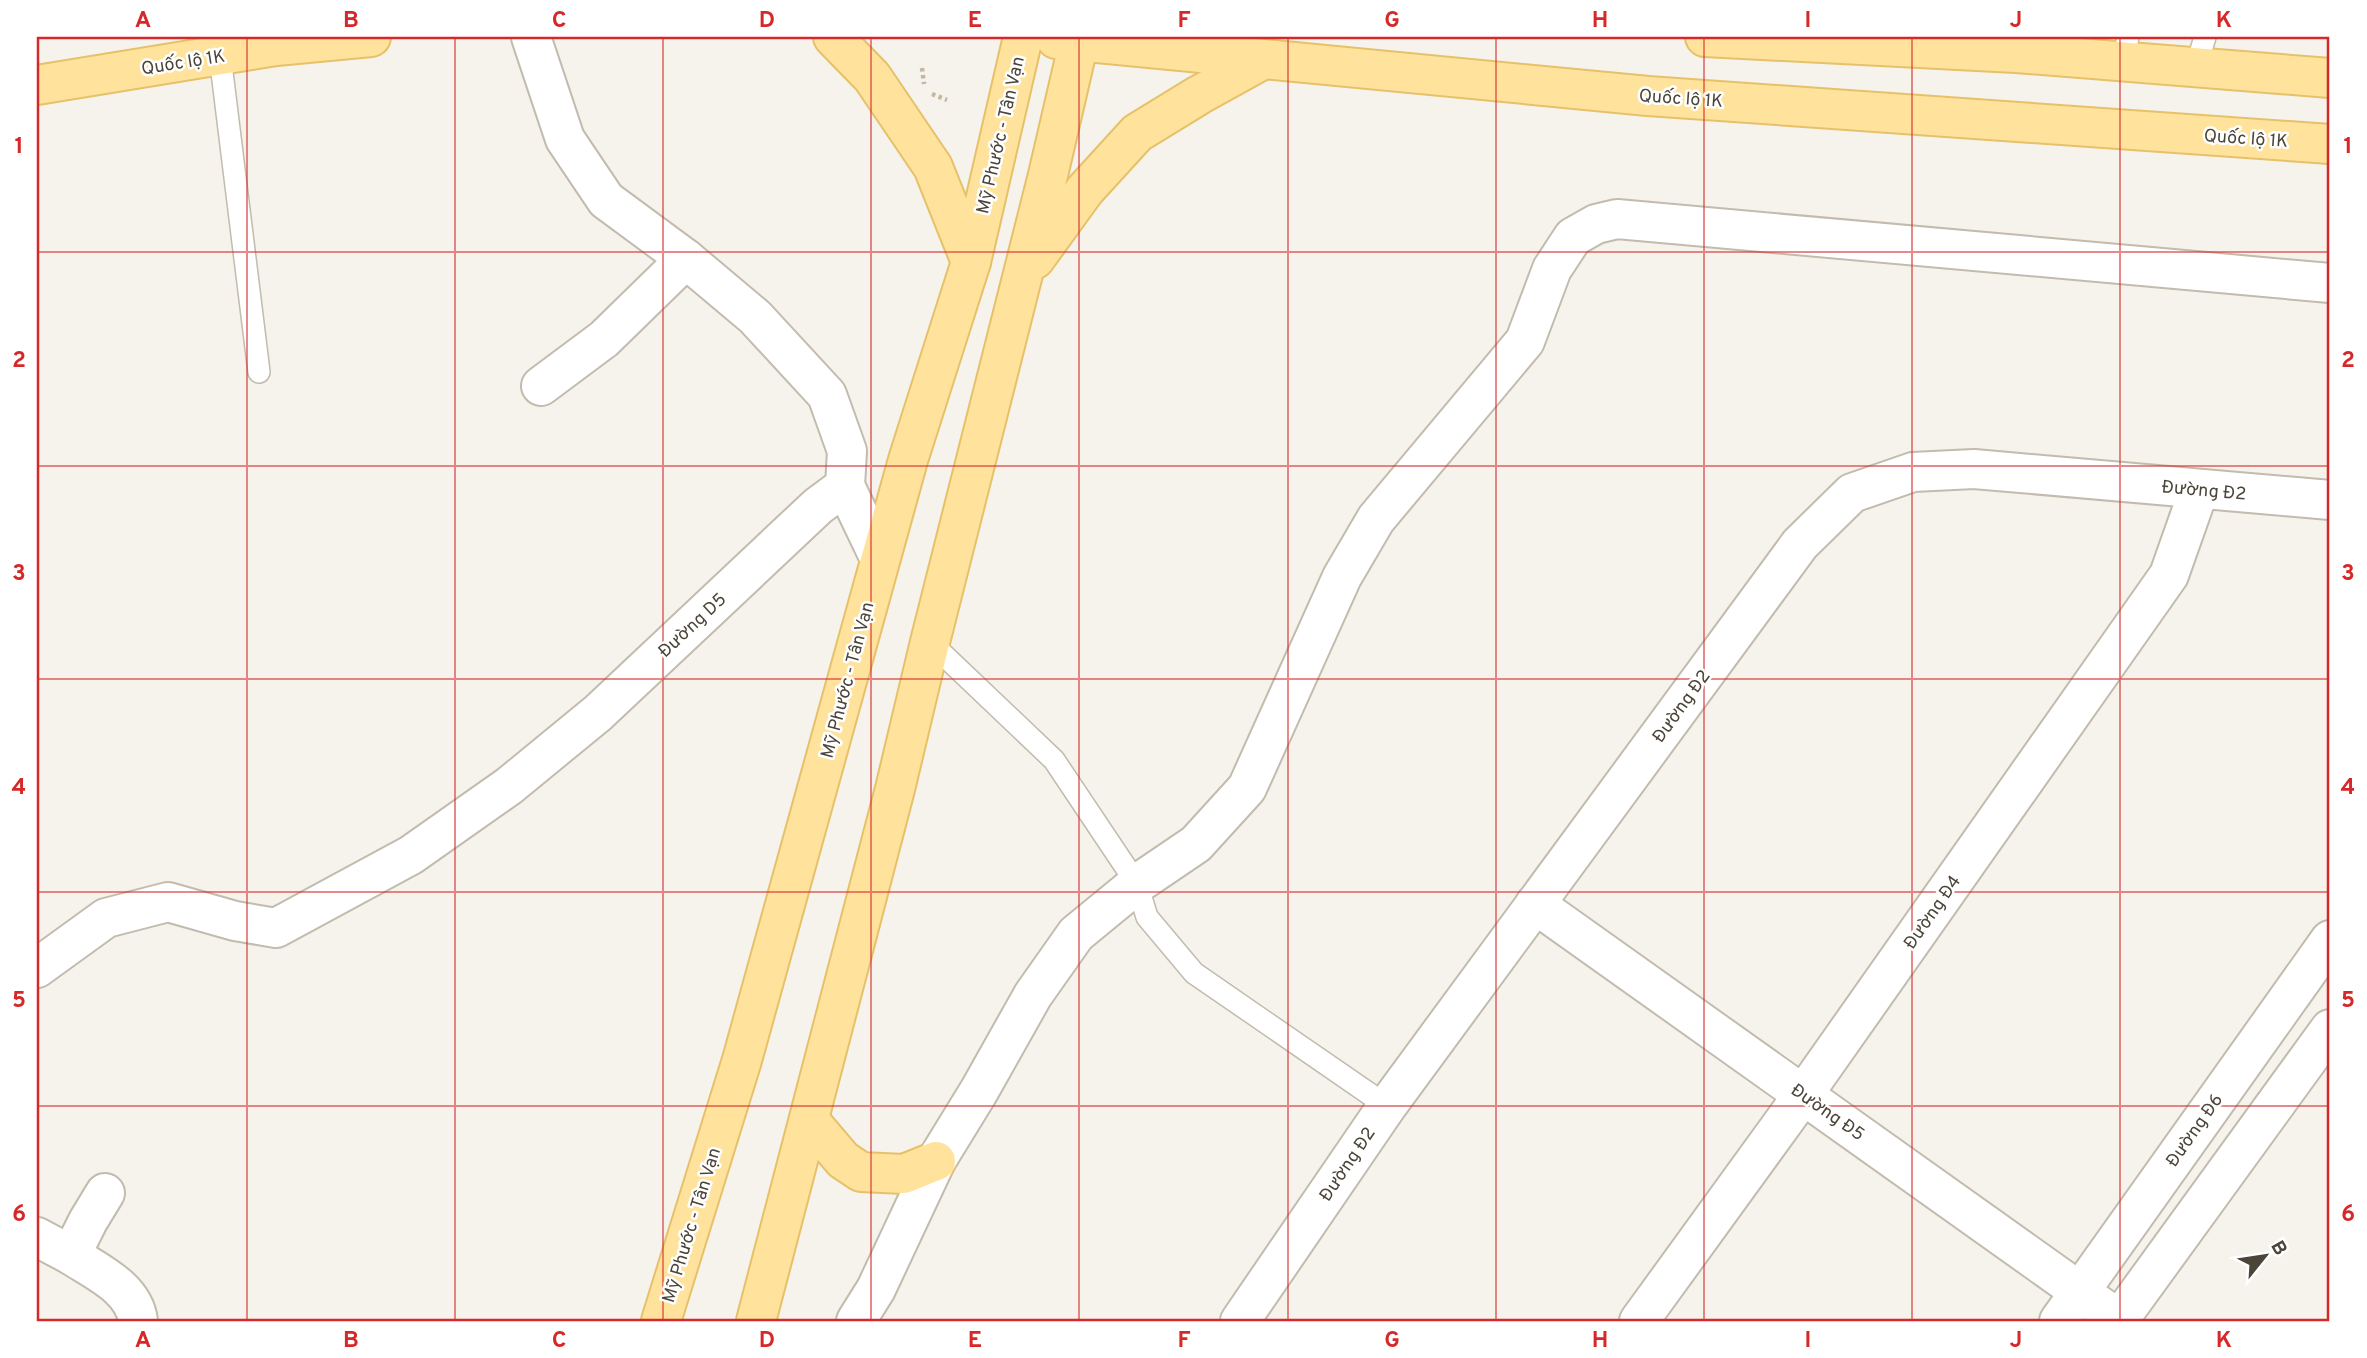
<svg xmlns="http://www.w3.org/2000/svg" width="2367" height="1358" viewBox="0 0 2367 1358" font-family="Overpass,sans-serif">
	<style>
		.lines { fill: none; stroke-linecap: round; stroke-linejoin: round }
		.lane-casing { stroke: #c2bbae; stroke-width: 24 }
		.street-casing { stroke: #c2bbae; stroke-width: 42 }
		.primary-casing { stroke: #e6c16a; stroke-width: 42 }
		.path { stroke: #c4b79f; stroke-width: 4.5; stroke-dasharray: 3.5 3.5; stroke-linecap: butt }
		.lane { stroke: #fff; stroke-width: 21 }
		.street { stroke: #fff; stroke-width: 38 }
		.primary { stroke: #ffe39c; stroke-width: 38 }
		.grid { fill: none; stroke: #d62828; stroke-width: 2; stroke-opacity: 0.55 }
		.labels { text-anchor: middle; stroke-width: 5; stroke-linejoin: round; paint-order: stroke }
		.street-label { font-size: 18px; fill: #4b4439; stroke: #fff }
		.neatline { fill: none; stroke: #d62828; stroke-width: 2.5 }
		.grid-label { font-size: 23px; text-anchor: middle; font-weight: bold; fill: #d62828 }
	</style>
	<rect width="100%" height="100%" fill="#f6f3ec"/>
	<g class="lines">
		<!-- lane casing -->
		<g class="lane-casing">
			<g id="lane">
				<polyline points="220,56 259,372"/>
				<polyline points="2123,62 2128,37"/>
				<polyline points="2196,67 2205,37"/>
				<polyline points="930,642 1054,760 1137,884 1147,917 1194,973 1387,1106"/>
			</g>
		</g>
		<!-- street casing -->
		<g class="street-casing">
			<g id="street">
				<polyline points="541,386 604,339 686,259"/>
				<polyline points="845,486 880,559"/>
				<polyline points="1535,904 2121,1321"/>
				<polyline points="37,968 106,918 168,902 235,921 276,928 411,855 509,786 598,713 818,506 845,486 847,451 827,395 755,317 686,259 606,200 565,139 531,37"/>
				<polyline points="37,1237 71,1255 88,1221 105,1193"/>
				<path d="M71,1255c26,17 63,33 67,66"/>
				<polyline points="856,1321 876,1289 936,1161 979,1091 1033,995 1076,934 1137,884 1196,844 1247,788 1342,577 1376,519 1525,341 1552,269 1573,237 1596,224 1617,219 2330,283"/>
				<polyline points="1240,1321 1387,1106 1800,544 1852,493 1913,472 1974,469 2330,500"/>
				<polyline points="1639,1321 1803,1095 2169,575 2199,490"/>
				<polyline points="2059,1321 2330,940"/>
				<polyline points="2118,1321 2330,1029"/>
			</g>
		</g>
		<!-- primary casing -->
		<g class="primary-casing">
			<g id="primary">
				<polyline points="833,37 872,77 933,167 971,262"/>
				<polyline points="1705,37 2016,53 2330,78"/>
				<polyline points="1056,39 1648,96 2330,144"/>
				<polyline points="37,85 276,46 371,37"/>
				<polyline points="1035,259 1085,190 1137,133 1199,95 1264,59"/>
				<polyline points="809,1120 843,1160 861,1172 904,1174 936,1161"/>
				<polyline points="661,1321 742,1060 908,460 971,262 1023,37"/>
				<polyline points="756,1321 895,789 930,642 1048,175 1080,37"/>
			</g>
		</g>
		<!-- path -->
		<g class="path">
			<polyline points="922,68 924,84"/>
			<polyline points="932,94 947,100"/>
		</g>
		<!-- lane -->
		<use href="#lane" class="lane"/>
		<!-- street -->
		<use href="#street" class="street"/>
		<!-- primary -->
		<use href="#primary" class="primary"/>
	</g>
	<!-- grid -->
	<path class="grid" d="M247,37v1284M455,37v1284M663,37v1284M871,37v1284M1079,37v1284M1288,37v1284M1496,37v1284M1704,37v1284M1912,37v1284M2120,37v1284M37,252h2293M37,466h2293M37,679h2293M37,892h2293M37,1106h2293"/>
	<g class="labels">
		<!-- street labels -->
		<g class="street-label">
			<text transform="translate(183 62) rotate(-9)" y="6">Quốc lộ 1K</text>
			<text transform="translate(1681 98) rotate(4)" y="6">Quốc lộ 1K</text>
			<text transform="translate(1000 135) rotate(-77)" y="6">Mỹ Phước - Tân Vạn</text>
			<text transform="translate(2246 138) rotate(4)" y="6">Quốc lộ 1K</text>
			<text transform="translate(2204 490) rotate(5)" y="6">Đường Đ2</text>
			<text transform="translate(692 625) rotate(-43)" y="6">Đường D5</text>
			<text transform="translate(847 680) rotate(-75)" y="6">Mỹ Phước - Tân Vạn</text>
			<text transform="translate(1681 706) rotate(-54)" y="6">Đường Đ2</text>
			<text transform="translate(1932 912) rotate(-55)" y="6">Đường Đ4</text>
			<text transform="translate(1828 1112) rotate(35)" y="6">Đường Đ5</text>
			<text transform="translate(2194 1130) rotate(-55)" y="6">Đường Đ6</text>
			<text transform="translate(1347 1164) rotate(-56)" y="6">Đường Đ2</text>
			<text transform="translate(691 1225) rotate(-73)" y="6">Mỹ Phước - Tân Vạn</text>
		</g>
	</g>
	<!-- border -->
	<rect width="2367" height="1358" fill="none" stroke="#ffffff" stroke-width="77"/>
	<!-- north arrow -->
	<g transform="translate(2265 1256) rotate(60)" stroke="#ffffff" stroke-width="5" paint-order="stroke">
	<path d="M0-5L12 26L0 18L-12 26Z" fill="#4b4439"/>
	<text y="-10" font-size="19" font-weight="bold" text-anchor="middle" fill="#4b4439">B</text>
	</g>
	<rect x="38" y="38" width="2290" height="1282" class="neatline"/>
	<g class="grid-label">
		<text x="143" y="27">A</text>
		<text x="351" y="27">B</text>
		<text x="559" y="27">C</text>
		<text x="767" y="27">D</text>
		<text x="975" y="27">E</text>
		<text x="1184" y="27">F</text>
		<text x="1392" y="27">G</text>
		<text x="1600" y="27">H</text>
		<text x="1808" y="27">I</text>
		<text x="2016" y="27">J</text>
		<text x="2224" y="27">K</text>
		<text x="19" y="153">1</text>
		<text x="2348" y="153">1</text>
		<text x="19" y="367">2</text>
		<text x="2348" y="367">2</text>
		<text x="19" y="580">3</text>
		<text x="2348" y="580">3</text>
		<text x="19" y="794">4</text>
		<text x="2348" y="794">4</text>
		<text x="19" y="1007">5</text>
		<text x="2348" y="1007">5</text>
		<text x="19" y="1221">6</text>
		<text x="2348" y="1221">6</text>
		<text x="143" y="1347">A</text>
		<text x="351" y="1347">B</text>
		<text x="559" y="1347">C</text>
		<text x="767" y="1347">D</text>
		<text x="975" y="1347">E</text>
		<text x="1184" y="1347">F</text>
		<text x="1392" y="1347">G</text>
		<text x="1600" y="1347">H</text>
		<text x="1808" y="1347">I</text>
		<text x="2016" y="1347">J</text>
		<text x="2224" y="1347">K</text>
	</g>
</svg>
